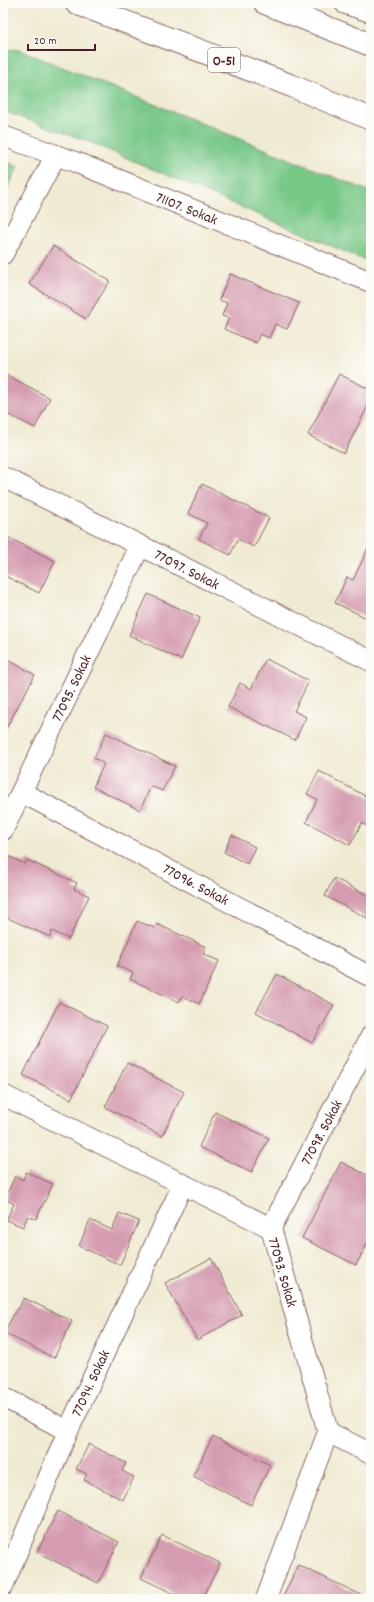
<svg xmlns="http://www.w3.org/2000/svg" width="374" height="1602" viewBox="0 0 374 1602" font-family="Dekko,sans-serif">
	<style>
		.green { fill: #78c888; stroke: #61745a }
		.building { fill: #d59cb1 }
		.lines { fill: none; stroke-linecap: round; stroke-linejoin: round }
		.minor-casing { stroke: #846665; stroke-width: 22 }
		.motorway-casing { stroke: #846665; stroke-width: 24 }
		.minor { stroke: #fff; stroke-width: 20 }
		.motorway { stroke: #fff; stroke-width: 22 }
		.labels { text-anchor: middle; stroke-width: 3; stroke-linejoin: round; paint-order: stroke }
		.shield { fill: #fdfcf7; stroke: #806168; stroke-width: 1 }
		.shield-label { font-size: 14px; font-weight: bold; fill: #4a1f2b }
		.street-label { font-size: 15px; fill: #4a1f2b; stroke: #fdfcf7 }
	</style>
	<rect width="100%" height="100%" fill="#fdfcf7"/>
	<filter id="ink" filterUnits="userSpaceOnUse"><feTurbulence type="fractalNoise" baseFrequency=".025" numOctaves="2"/><feDisplacementMap in="SourceGraphic" scale="8" xChannelSelector="R" yChannelSelector="G"/><feConvolveMatrix kernelMatrix="1 2 1 2 8 2 1 2 1" color-interpolation-filters="sRGB"/></filter>
	<filter id="wash" filterUnits="userSpaceOnUse"><feTurbulence type="fractalNoise" baseFrequency=".012" numOctaves="4" result="noise"/><feDisplacementMap in="SourceGraphic" scale="16" xChannelSelector="R" yChannelSelector="G"/><feGaussianBlur stdDeviation="0.9" result="paint"/><feColorMatrix in="noise" values="0 0 0 0 0 0 0 0 0 0 0 0 0 0 0 0 0 1.4 0 .05"/><feComposite in="paint" operator="in"/></filter>
	<g filter="url(#wash)">
		<rect width="100%" height="100%" fill="#efead2"/>
		<!-- green -->
		<g class="green">
			<polygon points="3,49 20,50 371,192 371,263 87,141 3,111"/>
			<polygon points="3,160 18,167 3,198"/>
		</g>
		<g id="blocks">
			<!-- building -->
			<g class="building">
				<polygon points="53,246 110,281 86,319 29,284"/>
				<polygon points="230,274 299,303 287,329 275,324 269,338 260,334 256,343 224,329 229,318 222,316 227,303 219,300"/>
				<polygon points="3,373 50,398 35,428 3,412"/>
				<polygon points="339,374 371,390 371,400 344,453 308,435"/>
				<polygon points="202,484 269,518 254,547 238,539 230,555 199,539 207,523 188,513"/>
				<polygon points="3,535 55,561 39,593 3,575"/>
				<polygon points="371,542 371,620 335,603 347,577 353,580"/>
				<polygon points="148,594 200,618 181,660 129,635"/>
				<polygon points="3,657 35,675 3,734"/>
				<polygon points="266,659 309,681 294,711 306,717 295,740 228,707 240,683 251,689"/>
				<polygon points="106,733 175,766 162,791 151,786 140,810 93,787 104,764 94,758"/>
				<polygon points="319,771 371,799 371,828 362,823 350,845 306,822 317,799 307,794"/>
				<polygon points="232,835 255,847 247,864 224,852"/>
				<polygon points="8,856 25,864 27,860 77,883 74,889 89,896 69,939 52,931 50,937 3,916 3,867"/>
				<polygon points="334,878 371,897 371,920 325,896"/>
				<polygon points="137,921 155,928 157,924 206,947 203,954 219,961 199,1004 182,996 179,1002 130,979 133,973 117,966"/>
				<polygon points="277,974 334,1005 312,1043 256,1012"/>
				<polygon points="59,1002 107,1026 71,1099 23,1075"/>
				<polygon points="127,1063 184,1092 162,1136 105,1107"/>
				<polygon points="215,1112 269,1138 252,1172 199,1147"/>
				<polygon points="341,1162 371,1177 371,1236 356,1265 302,1238"/>
				<polygon points="26,1172 53,1184 36,1219 28,1216 23,1227 6,1220 14,1204 5,1199 15,1176 23,1180"/>
				<polygon points="119,1213 139,1221 120,1265 79,1246 90,1220 112,1230"/>
				<polygon points="211,1258 242,1315 197,1340 165,1283"/>
				<polygon points="24,1298 72,1321 54,1358 4,1333 17,1308 18,1309"/>
				<polygon points="213,1436 270,1465 251,1505 193,1476"/>
				<polygon points="89,1444 126,1463 122,1471 134,1477 123,1500 84,1480 87,1474 76,1469"/>
				<polygon points="58,1511 119,1542 98,1583 37,1552"/>
				<polygon points="162,1535 220,1563 202,1599 185,1599 141,1578"/>
				<polygon points="298,1565 370,1599 282,1599"/>
			</g>
		</g>
	</g>
	<g filter="url(#ink)">
		<use href="#blocks" fill-opacity="0" stroke="#846665" stroke-width="1"/>
		<g class="lines">
			<!-- minor casing -->
			<g class="minor-casing">
				<g id="minor">
					<polyline points="3,136 75,162 371,282"/>
					<polyline points="3,254 56,155"/>
					<polyline points="3,477 371,661"/>
					<polyline points="21,792 371,977"/>
					<polyline points="3,830 140,546"/>
					<polyline points="3,1095 271,1228 328,1432 266,1599"/>
					<polyline points="271,1228 371,1036"/>
					<polyline points="3,1397 68,1431"/>
					<polyline points="328,1432 371,1454"/>
					<polyline points="3,1586 68,1431 183,1184"/>
				</g>
			</g>
			<!-- motorway casing -->
			<g class="motorway-casing">
				<g id="motorway">
					<polyline points="76,3 292,86 371,119"/>
					<polyline points="265,3 371,45"/>
					<polyline points="346,3 371,11"/>
				</g>
			</g>
			<!-- minor -->
			<use href="#minor" class="minor"/>
			<!-- motorway -->
			<use href="#motorway" class="motorway"/>
		</g>
	</g>
	<g class="labels">
		<!-- shield labels -->
		<rect class="shield" x="208" y="48" width="32" height="24" rx="3"/>
		<g class="shield-label">
			<text x="224" y="65">O-51</text>
		</g>
		<!-- street labels -->
		<g class="street-label">
			<text transform="translate(187 208) rotate(22)" y="5">71107. Sokak</text>
			<text transform="translate(187 569) rotate(27)" y="5">77097. Sokak</text>
			<text transform="translate(71 688) rotate(-64)" y="5">77095. Sokak</text>
			<text transform="translate(196 884) rotate(28)" y="5">77096. Sokak</text>
			<text transform="translate(321 1132) rotate(-62)" y="5">77098. Sokak</text>
			<text transform="translate(283 1272) rotate(74)" y="5">77093. Sokak</text>
			<text transform="translate(90 1383) rotate(-65)" y="5">77094. Sokak</text>
		</g>
	</g>
	<!-- margin -->
	<rect width="374" height="1602" fill="none" stroke="#fdfcf7" stroke-width="16"/>
	<!-- scale -->
	<path d="M28 44v6h67v-6" fill="none" stroke="#4a1f2b" stroke-width="2"/>
	<text x="34" y="44" font-size="12" fill="#4a1f2b" stroke="#fdfcf7" stroke-width="3" paint-order="stroke">20 m</text>
</svg>
